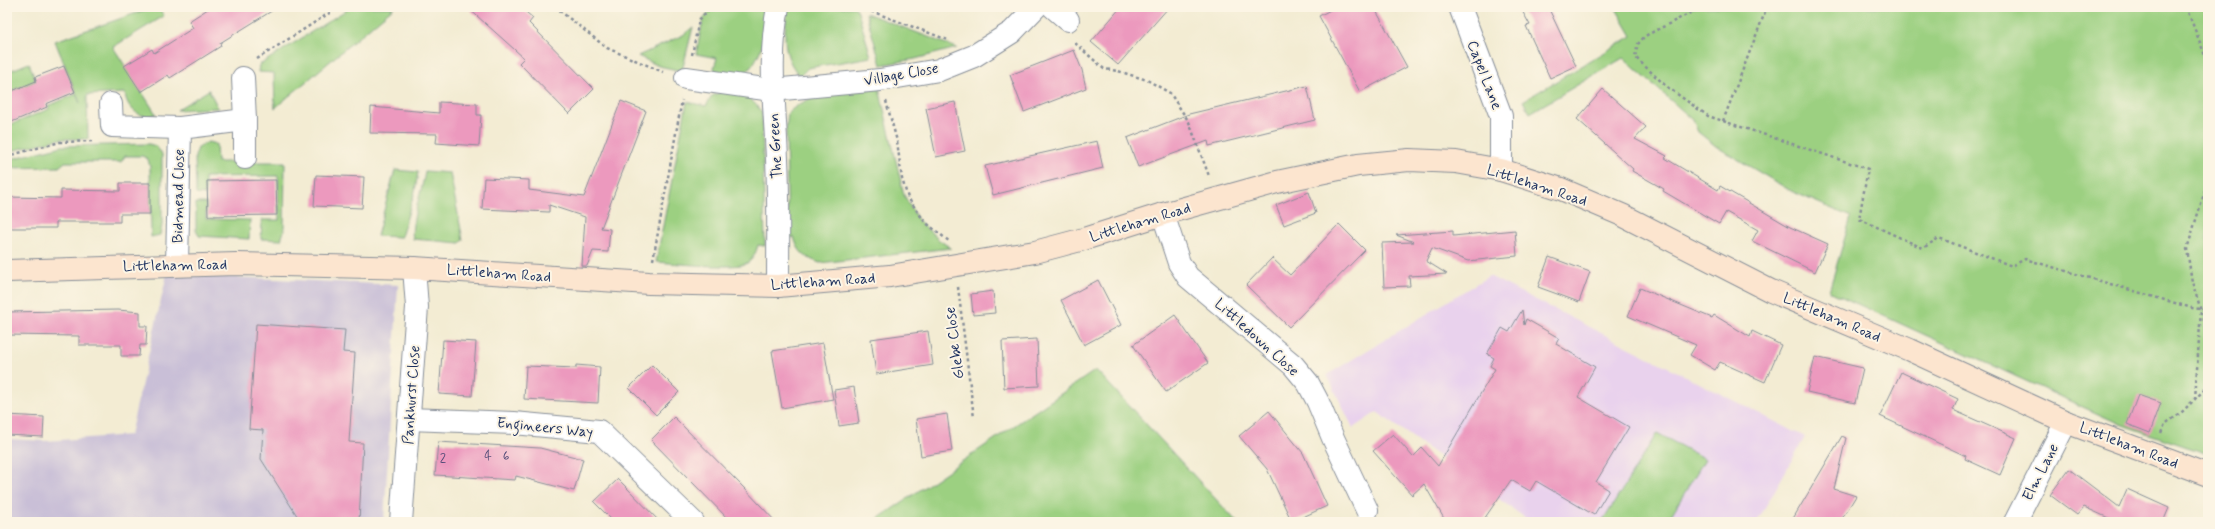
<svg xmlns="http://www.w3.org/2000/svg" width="2215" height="529" viewBox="0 0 2215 529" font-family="Mynerve,sans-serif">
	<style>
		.built { fill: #e9d2ed }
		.industrial { fill: #c9bfd7 }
		.green { fill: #9cd081; stroke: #5c8070 }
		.building { fill: #ec99be }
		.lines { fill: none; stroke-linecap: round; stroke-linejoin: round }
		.street-casing { stroke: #878e98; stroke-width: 24 }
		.secondary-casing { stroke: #878e98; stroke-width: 24 }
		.path { stroke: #878e98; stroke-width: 2.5; stroke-dasharray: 3 3; stroke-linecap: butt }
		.street { stroke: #fff; stroke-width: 22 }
		.secondary { stroke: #fce5cf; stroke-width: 22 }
		.labels { text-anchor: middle; stroke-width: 4; stroke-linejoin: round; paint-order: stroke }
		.number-label { font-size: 13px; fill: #4f4a76 }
		.street-label { font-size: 15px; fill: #1b2f5e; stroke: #fcf5e5 }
	</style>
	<rect width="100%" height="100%" fill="#fcf5e5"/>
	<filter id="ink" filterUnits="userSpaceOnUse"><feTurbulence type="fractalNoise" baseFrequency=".025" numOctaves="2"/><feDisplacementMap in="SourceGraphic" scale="8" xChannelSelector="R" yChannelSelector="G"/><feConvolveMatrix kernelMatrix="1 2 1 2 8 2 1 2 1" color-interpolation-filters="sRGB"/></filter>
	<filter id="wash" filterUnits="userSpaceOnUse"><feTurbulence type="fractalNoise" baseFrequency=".012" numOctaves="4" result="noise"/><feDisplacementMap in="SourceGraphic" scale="16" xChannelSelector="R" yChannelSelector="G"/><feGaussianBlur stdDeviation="0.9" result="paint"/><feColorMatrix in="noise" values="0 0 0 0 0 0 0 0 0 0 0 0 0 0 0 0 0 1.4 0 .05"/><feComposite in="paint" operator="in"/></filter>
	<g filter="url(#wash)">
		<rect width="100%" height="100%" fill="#f3ecd3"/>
		<!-- built -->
		<polygon class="built" points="1489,276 1805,437 1757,522 1531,522 1377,412 1353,428 1327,375"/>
		<!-- industrial -->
		<polygon class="industrial" points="167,274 398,285 384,522 7,522 7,439 46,441 130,435"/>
		<!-- green -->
		<g class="green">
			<path d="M154,7h4l6,9 -51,31 43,67c-15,7 -30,-6 -31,-21l-38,2 1,44h-28l-53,13v-26l42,-17 -1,-3 28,-12 4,9 -25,-62z"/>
			<polygon points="351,7 394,7 275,108 274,73 258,72 259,65"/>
			<path d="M713,7h54c-3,28 -2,50 -26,70l-24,-3 -3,-6 3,-10 -21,-4 7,-34z"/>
			<path d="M788,7h66l3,2 14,48 -63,11 -8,8c-19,-20 -16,-44 -12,-69z"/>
			<polygon points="1615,7 2208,7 2208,454 2120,424 1829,291 1851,217 1791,191 1717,147 1698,132 1693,120 1623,58 1530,113 1523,101 1632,36"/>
			<polygon points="866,13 957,48 915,59 881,65"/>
			<polygon points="693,27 682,71 659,66 638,56 683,35"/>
			<polygon points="29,63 36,81 7,93 7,72"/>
			<path d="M879,88l25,107 14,25 21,20 12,8 -131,15c-15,-5 -22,-11 -26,-26l-6,1 -2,-108 2,-17c24,-23 59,-21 91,-25z"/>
			<polygon points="209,90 218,108 177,110 181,107"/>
			<path d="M723,91c21,3 27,4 39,22l3,133 -7,-1c-2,7 -5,15 -11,18 -12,7 -74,0 -91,-1l31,-160 19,4 6,-10z"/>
			<polygon points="208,142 216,144 217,162 285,162 284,231 281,240 261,239 262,220 279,220 278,176 205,177 205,195 196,194 195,156 198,148"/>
			<polygon points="149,144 156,146 162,154 162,225 160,235 151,237 150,167 148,159 142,156 125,156 121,162 65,162 59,167 7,168 7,160 62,146"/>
			<polygon points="395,170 418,172 415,191 401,237 377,236"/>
			<path d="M425,171l25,2 13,67 -3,3 -47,-4c-4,-14 10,-50 12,-68z"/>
			<polygon points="196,203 206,203 206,219 250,220 249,239 199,236 196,230"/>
			<polygon points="1096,370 1237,522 873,522"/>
			<polygon points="1657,433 1705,459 1667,522 1604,522 1603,521"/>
		</g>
		<g id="blocks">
			<!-- building -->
			<g class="building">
				<polygon points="211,7 278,7 220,43 221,46 170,78 168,75 141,92 124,66 152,49 154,53 193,28 189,21"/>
				<polygon points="467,7 520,7 533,18 529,23 594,89 569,114 519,63 524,58"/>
				<polygon points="1121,7 1169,7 1118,65 1091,42"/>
				<polygon points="1336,7 1374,7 1407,67 1360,92 1319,16"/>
				<polygon points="1520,7 1548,7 1576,66 1550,78 1526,26 1530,25"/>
				<polygon points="1074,50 1082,70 1086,88 1024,112 1010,75"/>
				<polygon points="64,66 75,92 46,104 47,107 7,124 7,93 36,81 35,77"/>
				<polygon points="1307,86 1315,120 1209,146 1208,141 1138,167 1127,138 1189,114"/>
				<polygon points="1603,89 1646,127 1635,139 1667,156 1665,158 1718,190 1720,186 1790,227 1828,244 1815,272 1752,241 1758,230 1726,212 1719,224 1663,191 1664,189 1632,171 1633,169 1577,119"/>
				<polygon points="621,101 646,111 601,228 610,229 608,252 593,251 587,266 582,266 585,217 549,205 549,212 482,209 484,178 529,180 529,190 584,197"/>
				<polygon points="439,102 477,104 477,115 481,115 479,146 436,143 437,134 370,133 371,107 439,113"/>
				<polygon points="955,102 965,151 936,157 926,108"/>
				<polygon points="1097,141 1103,168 993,195 985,166"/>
				<polygon points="316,175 364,177 362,208 314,206"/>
				<polygon points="276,180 277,215 208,216 207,181"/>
				<polygon points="120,183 150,183 150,214 120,214 120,222 56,222 56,228 7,228 7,197 61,198 61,190 120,191"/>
				<polygon points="1309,192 1316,213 1284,225 1276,205"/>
				<polygon points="1339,224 1365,250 1289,327 1246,285 1272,258 1290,275"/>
				<polygon points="1515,230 1517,256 1468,261 1432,248 1426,261 1447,274 1409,276 1410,286 1384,287 1382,243 1414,242 1396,235 1453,231 1453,236"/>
				<polygon points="1549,257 1590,272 1579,302 1538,287"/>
				<polygon points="1098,280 1121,325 1084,345 1061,300"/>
				<polygon points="1640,288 1712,318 1714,315 1750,337 1752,331 1781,345 1765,382 1720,362 1715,370 1690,355 1696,345 1628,316"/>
				<polygon points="993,291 995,313 973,315 971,294"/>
				<polygon points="118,310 140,312 140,326 147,326 146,345 140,345 139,356 121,356 121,345 79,345 79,336 7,335 7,312"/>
				<polygon points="1522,310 1524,325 1526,319 1559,338 1556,344 1595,367 1578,397 1629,427 1596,482 1609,490 1594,515 1536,481 1530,491 1511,480 1482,522 1446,522 1424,484 1412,495 1373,451 1393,434 1413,457 1422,448 1438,466 1495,369 1490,366 1494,358 1487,354 1502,328 1509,332"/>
				<polygon points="1175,315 1208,363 1166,392 1133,345"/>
				<polygon points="256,324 345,330 343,352 355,353 349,442 363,443 359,522 301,522 261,459 263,430 249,429"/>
				<polygon points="928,331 933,365 876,374 871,339"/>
				<polygon points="1037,339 1039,386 1004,388 1002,341"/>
				<polygon points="443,340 476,342 472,396 439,394"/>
				<polygon points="823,343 833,399 782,408 772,351"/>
				<polygon points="1815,357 1863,368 1855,403 1807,392"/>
				<polygon points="576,365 600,367 598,403 524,399 526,366 576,368"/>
				<polygon points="652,365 679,392 656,415 629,388"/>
				<polygon points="1901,372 1958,399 1953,410 2016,438 2000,475 1965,459 1966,456 1880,416"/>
				<polygon points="854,387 859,423 839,426 834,390"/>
				<polygon points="2138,395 2161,403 2150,433 2127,424"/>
				<polygon points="1269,411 1303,453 1327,506 1292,522 1267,469 1239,436"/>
				<polygon points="947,414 952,451 921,456 916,419"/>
				<polygon points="7,415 44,417 43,437 7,435"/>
				<polygon points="674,417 745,489 776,522 731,522 651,440"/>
				<polygon points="1842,436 1846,438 1834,489 1856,496 1840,522 1791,522"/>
				<polygon points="438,442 540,448 583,459 574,491 516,476 515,480 435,475"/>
				<polygon points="2069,469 2119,507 2127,489 2169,508 2163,522 2112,522 2113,520 2084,507 2077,515 2050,495"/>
				<polygon points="618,479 627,488 660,522 614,522 594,502"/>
			</g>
		</g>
	</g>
	<g filter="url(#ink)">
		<use href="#blocks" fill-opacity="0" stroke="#878e98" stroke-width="1"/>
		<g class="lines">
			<!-- street casing -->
			<g class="street-casing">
				<g id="street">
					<path d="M778,7c-10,51 -3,100 -1,152 2,42 1,85 1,127"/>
					<polyline points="1053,7 1068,20"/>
					<polyline points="1460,7 1501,116 1501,170"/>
					<polyline points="686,78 772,90 880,80 939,70 974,56 1012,32 1036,7"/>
					<polyline points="111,104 112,126 180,128"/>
					<polyline points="245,120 245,158"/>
					<polyline points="1163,214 1179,263 1188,277 1293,365 1308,383 1318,402 1333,438 1367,510"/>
					<polyline points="177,264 180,128 245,120 243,78"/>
					<polyline points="409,419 514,423 599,431 693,522"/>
					<polyline points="401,522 417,307 414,268"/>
					<polyline points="2015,522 2066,422"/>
				</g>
			</g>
			<!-- secondary casing -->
			<g class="secondary-casing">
				<polyline id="secondary" points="7,271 236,264 414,268 649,283 778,286 890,276 1035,252 1084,239 1163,214 1277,182 1358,165 1409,160 1456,162 1501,170 1561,189 1622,215 1771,291 1910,350 2066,422 2208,475"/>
			</g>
			<!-- path -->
			<g class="path">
				<polyline points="555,7 607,48 663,72"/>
				<polyline points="860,7 948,40"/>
				<polyline points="1629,7 1630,9 1634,7"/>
				<polyline points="1702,7 1645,36 1638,44 1635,57 1666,86 1708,116 1868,169 1859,219 1923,248 1939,238 2012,266 2025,259 2192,308 2208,310"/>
				<polyline points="2186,7 2208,63"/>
				<polyline points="1075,43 1104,69 1118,71 1147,80 1170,93 1189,122 1209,176"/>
				<polyline points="692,55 699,20 711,7"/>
				<polyline points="257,59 339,7"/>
				<polyline points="886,101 897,141 902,179 908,198 925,222 950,242"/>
				<polyline points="1723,121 1767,7"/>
				<polyline points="7,156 60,142 95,141"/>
				<polyline points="653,260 682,100"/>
				<polyline points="958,287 974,418"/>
				<polyline points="2195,399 2201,310 2192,282 2187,249 2208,181"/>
				<polyline points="2161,433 2165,424 2181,413 2208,386"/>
			</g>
			<!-- street -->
			<use href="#street" class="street"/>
			<!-- secondary -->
			<use href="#secondary" class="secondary"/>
		</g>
	</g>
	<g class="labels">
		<!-- number labels -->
		<g class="number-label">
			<text x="488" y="460">4</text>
			<text x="506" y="460">6</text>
			<text x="443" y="462">2</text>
		</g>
		<!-- street labels -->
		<g class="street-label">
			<text transform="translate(901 74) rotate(-10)" y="5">Village Close</text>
			<text transform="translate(1485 75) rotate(69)" y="5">Capel Lane</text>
			<text transform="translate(775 146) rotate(-93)" y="5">The Green</text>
			<text transform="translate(1537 185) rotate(18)" y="5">Littleham Road</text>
			<text transform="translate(178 196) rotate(-89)" y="5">Bidmead Close</text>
			<text transform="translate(1140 222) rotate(-17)" y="5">Littleham Road</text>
			<text transform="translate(175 265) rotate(-1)" y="5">Littleham Road</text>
			<text transform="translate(499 273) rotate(4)" y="5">Littleham Road</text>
			<text transform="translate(823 281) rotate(-4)" y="5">Littleham Road</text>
			<text transform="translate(1832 317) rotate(23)" y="5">Littleham Road</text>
			<text transform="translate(1257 337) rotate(42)" y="5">Littledown Close</text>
			<text transform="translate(954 343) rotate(-97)" y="5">Glebe Close</text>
			<text transform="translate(411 395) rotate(-86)" y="5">Pankhurst Close</text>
			<text transform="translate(545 427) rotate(6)" y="5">Engineers Way</text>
			<text transform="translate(2129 445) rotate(21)" y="5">Littleham Road</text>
			<text transform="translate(2040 472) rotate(-63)" y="5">Elm Lane</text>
		</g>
	</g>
	<!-- margin -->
	<rect width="2215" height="529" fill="none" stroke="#fcf5e5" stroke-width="24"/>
</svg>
